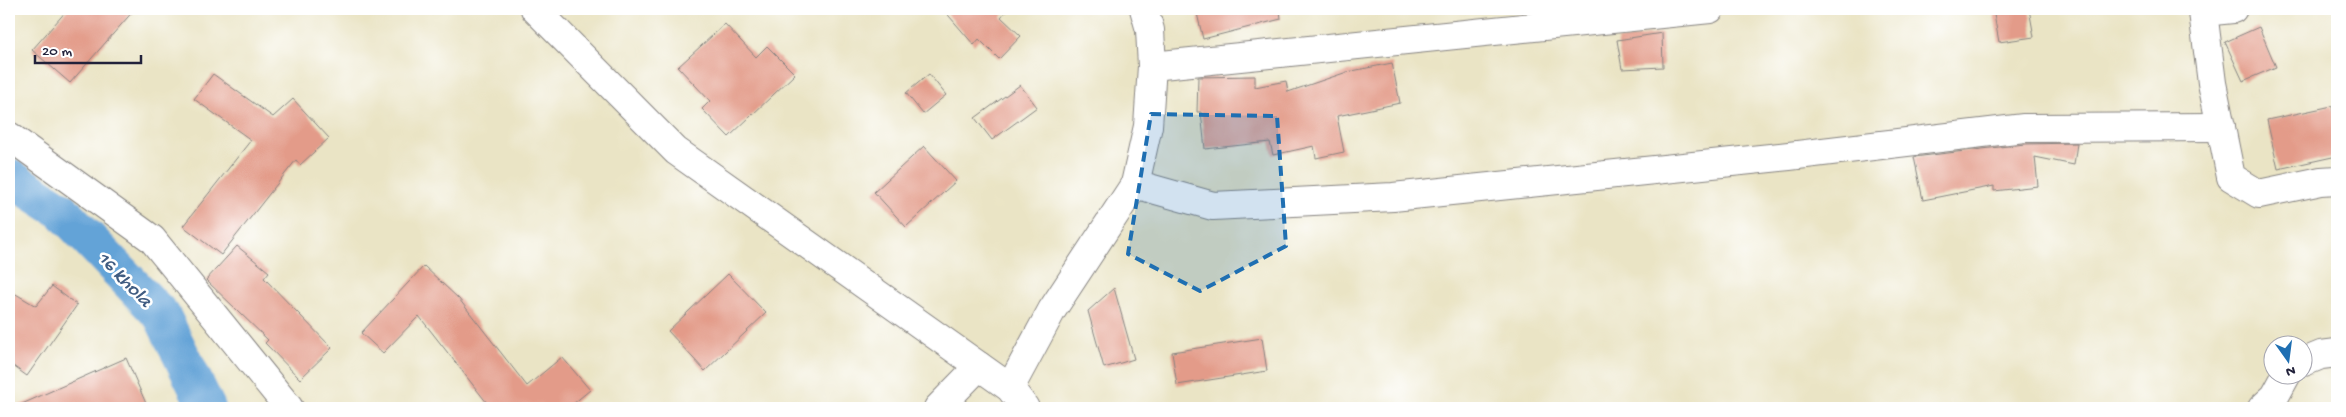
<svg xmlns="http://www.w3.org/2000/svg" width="2346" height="417" viewBox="0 0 2346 417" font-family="'Gochi Hand',sans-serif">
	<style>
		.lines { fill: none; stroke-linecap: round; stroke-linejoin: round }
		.canal { stroke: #64a3d7; stroke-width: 38 }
		.building { fill: #e39b89 }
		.minor-casing { stroke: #868380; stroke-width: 30 }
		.minor { stroke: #fff; stroke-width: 28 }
		.marked { fill: #1f6fb2; fill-opacity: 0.2; stroke: #1f6fb2; stroke-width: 4; stroke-dasharray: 10 6; stroke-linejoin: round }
		.labels { text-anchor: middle; stroke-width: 5; stroke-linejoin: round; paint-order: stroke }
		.water-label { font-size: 20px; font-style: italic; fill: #405c81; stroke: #fff }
	</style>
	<rect width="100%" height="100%" fill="#fff"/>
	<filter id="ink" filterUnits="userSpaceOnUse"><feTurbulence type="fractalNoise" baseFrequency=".02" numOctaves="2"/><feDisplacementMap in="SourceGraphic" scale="10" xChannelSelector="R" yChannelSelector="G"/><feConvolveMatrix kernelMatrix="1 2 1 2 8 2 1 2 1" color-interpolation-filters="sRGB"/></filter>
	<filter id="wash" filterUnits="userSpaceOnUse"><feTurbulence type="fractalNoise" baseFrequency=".0096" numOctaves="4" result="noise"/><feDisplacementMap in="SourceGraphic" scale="20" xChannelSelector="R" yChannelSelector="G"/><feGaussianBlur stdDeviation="1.12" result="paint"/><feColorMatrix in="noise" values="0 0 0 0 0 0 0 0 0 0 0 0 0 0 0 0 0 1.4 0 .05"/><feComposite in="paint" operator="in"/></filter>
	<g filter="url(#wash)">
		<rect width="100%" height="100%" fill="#eae4c5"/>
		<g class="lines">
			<!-- canal -->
			<polyline class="canal" points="9,177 62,211 162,316 207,408"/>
		</g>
		<g id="blocks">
			<!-- building -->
			<g class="building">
				<polygon points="68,9 135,9 70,83 32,50"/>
				<polygon points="943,9 1008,9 1001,17 1021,36 999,59 979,39 974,45"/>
				<polygon points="1196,9 1280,9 1281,19 1203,39"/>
				<polygon points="1993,9 2029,9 2034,37 1999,42"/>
				<polygon points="725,24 756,57 767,46 795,74 729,137 702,109 710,101 678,67"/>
				<polygon points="2259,27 2276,67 2243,81 2225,42"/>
				<polygon points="1662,33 1663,67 1622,69 1617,40"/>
				<polygon points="1392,63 1400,103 1337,116 1344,152 1316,158 1314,146 1273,155 1270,142 1205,149 1201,112 1197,112 1198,77 1255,76 1255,87 1286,81 1288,92 1347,72"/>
				<polygon points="213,74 273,117 293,99 329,138 300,165 296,160 221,255 183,226 251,140 194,99"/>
				<polygon points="929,74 946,95 923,114 906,93"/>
				<polygon points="1020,85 1037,107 992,140 975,118"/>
				<polygon points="2332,106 2337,130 2337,156 2278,169 2267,120"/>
				<polygon points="2077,143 2074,165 2035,157 2038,186 1994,191 1994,186 1923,200 1914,157 2025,144"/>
				<polygon points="924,146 956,181 906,227 874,192"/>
				<polygon points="237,246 269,272 264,278 332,348 300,379 265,343 268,340 206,280"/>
				<polygon points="424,266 459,299 527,386 562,357 590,390 568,408 491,408 419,316 383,353 361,333"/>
				<polygon points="728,274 766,313 705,371 668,331"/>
				<polygon points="52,286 77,305 27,376 9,363 9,290 36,306"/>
				<polygon points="1114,288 1134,359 1104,368 1088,311"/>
				<polygon points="1262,338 1267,371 1177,385 1172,352"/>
				<polygon points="126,358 148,408 13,408"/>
			</g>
		</g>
	</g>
	<g filter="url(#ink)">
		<use href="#blocks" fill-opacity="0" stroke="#868380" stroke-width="1"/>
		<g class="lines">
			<!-- minor casing -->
			<g class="minor-casing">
				<g id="minor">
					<polyline points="535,9 676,151 1010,388 1025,408"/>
					<polyline points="2201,9 2203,12 2233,9"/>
					<polyline points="2203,12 2212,83 2231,177 2259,194 2321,181 2337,180"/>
					<polyline points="1152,66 1710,9"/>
					<polyline points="9,136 152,239 289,408"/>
					<polyline points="1135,184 1213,206 1393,197 1789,156 2024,128 2221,127"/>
					<polyline points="2304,362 2321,355 2337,353"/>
					<polyline points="1010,388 1052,310 1135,184 1148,126 1152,66 1150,30 1144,9"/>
					<polyline points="938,408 979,366"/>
					<polyline points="2262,408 2275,396 2287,374"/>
				</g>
			</g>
			<!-- minor -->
			<use href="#minor" class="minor"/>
		</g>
	</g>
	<!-- marked area -->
	<path class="marked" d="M1151,114l126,2 9,130 -86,45 -72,-37z"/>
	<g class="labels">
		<!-- water labels -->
		<g class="water-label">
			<text transform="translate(126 278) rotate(46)" y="7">16 khola</text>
		</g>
	</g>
	<!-- margin -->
	<rect width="2346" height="417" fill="none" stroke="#fff" stroke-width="30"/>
	<!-- north arrow -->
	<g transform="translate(2288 360) rotate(166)"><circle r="24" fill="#ffffff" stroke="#a7a7b1"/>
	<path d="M0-4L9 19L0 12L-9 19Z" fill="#1f6fb2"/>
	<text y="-8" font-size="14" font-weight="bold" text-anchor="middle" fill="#22223b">N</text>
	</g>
	<!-- scale -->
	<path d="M35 55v8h106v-8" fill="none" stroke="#22223b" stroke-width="2.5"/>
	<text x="42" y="55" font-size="15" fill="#22223b" stroke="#ffffff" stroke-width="4" paint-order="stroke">20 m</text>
</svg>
